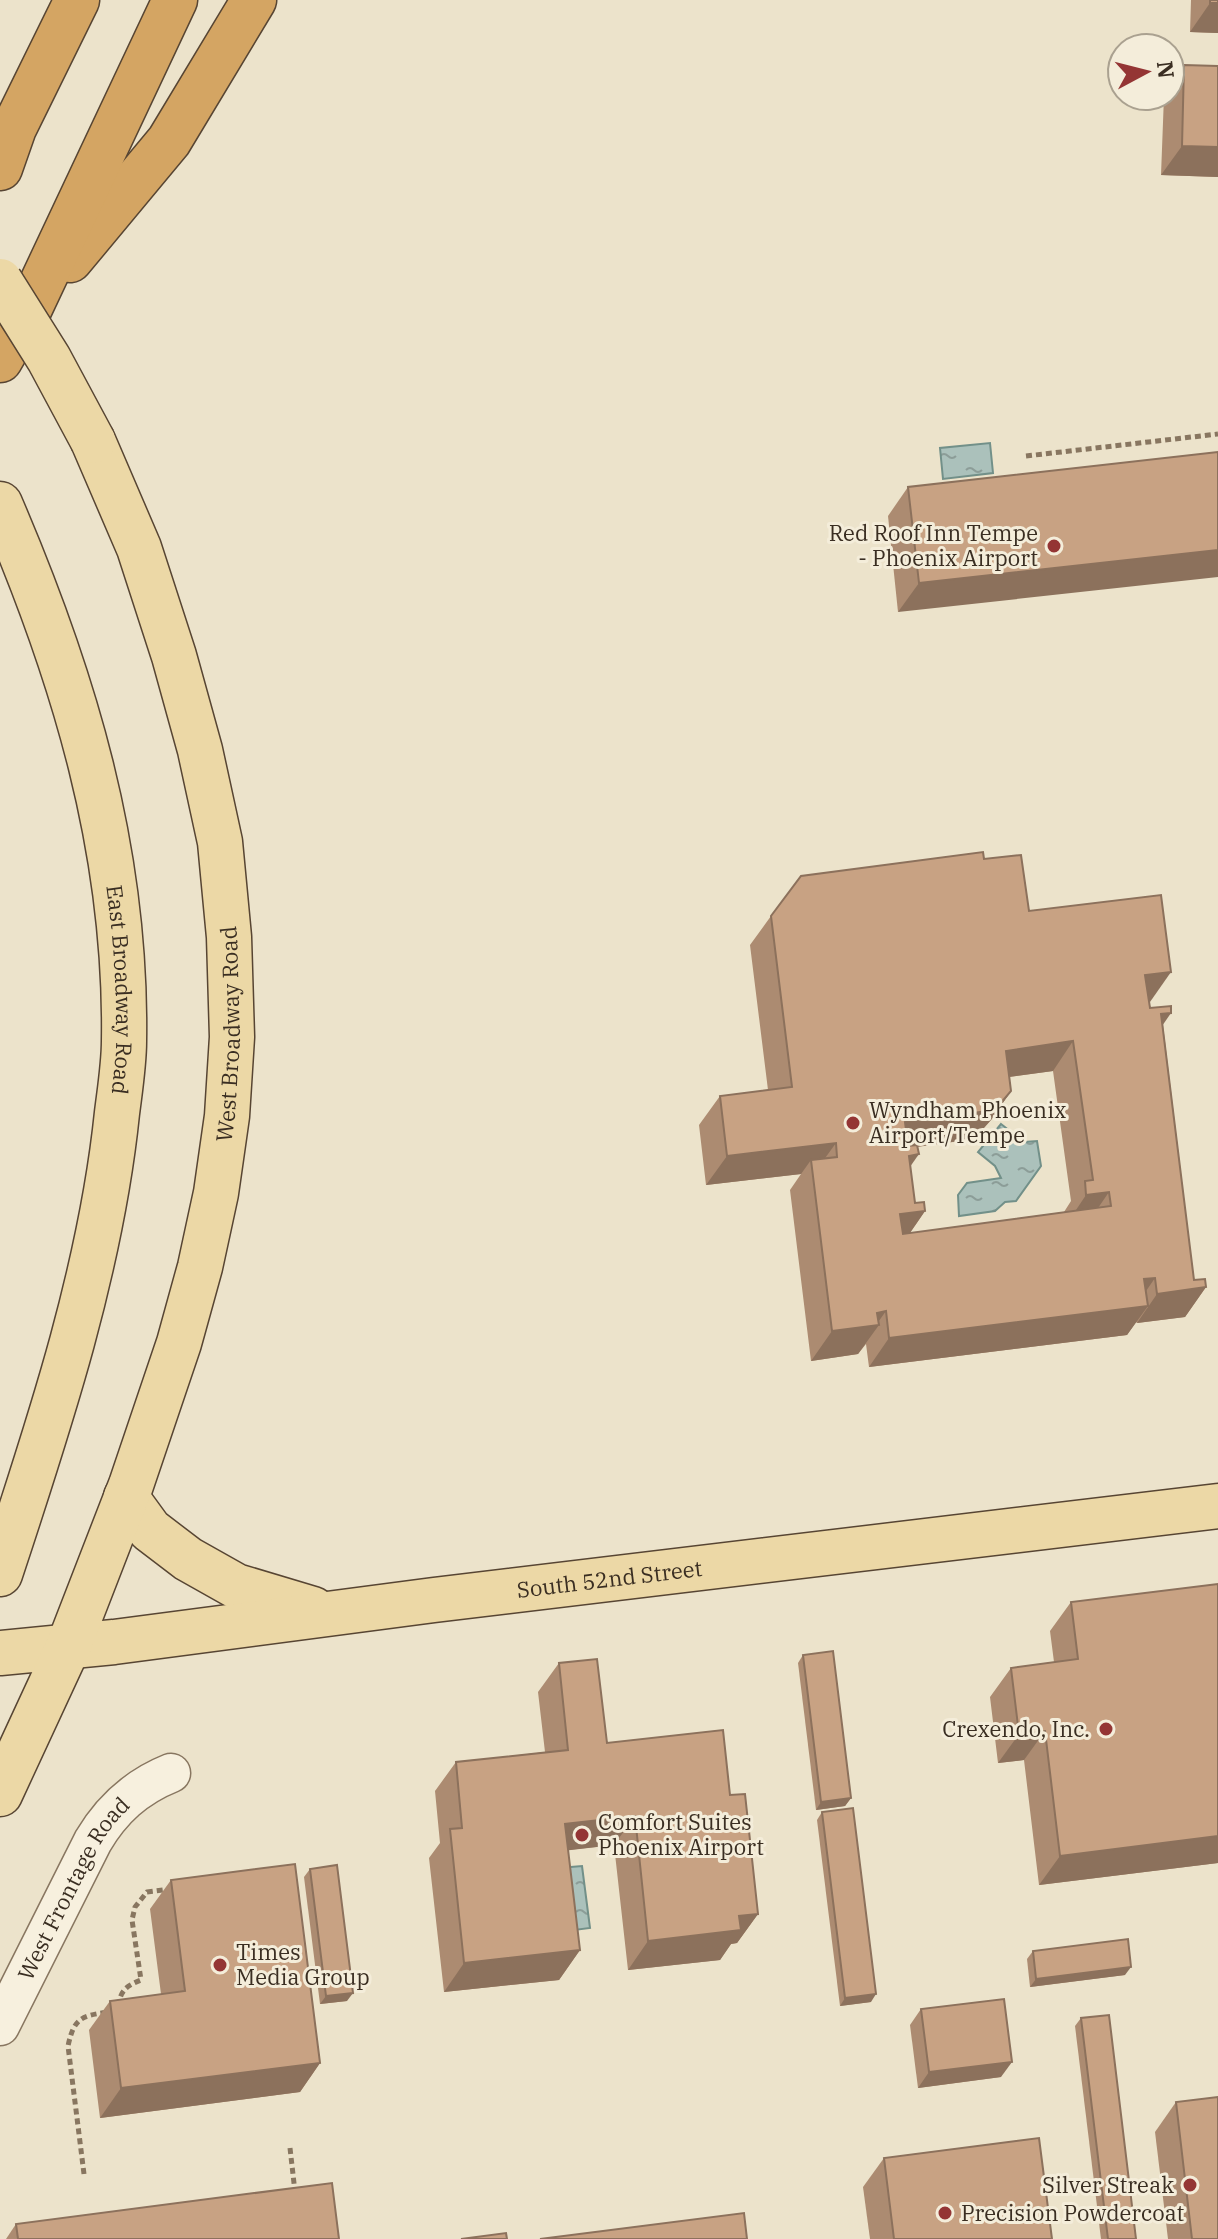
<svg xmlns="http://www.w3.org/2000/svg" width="1218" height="2239" viewBox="0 0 1218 2239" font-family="'IBM Plex Serif',serif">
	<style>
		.water { fill: url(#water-ripples); stroke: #729089; stroke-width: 2 }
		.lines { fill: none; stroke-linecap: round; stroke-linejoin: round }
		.minor-casing { stroke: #887660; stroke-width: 41 }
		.major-casing { stroke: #574533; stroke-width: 47 }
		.highway-casing { stroke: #574533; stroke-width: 47 }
		.path { stroke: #887660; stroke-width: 5; stroke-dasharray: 6 4; stroke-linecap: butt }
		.minor { stroke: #f7f0de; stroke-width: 38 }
		.major { stroke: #ecd8a6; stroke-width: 44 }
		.highway { stroke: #d4a563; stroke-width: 44 }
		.major-bridge-casing { stroke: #574533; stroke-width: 47; stroke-linecap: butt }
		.major-bridge { stroke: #ecd8a6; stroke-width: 44 }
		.wall { fill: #ac8b71; fill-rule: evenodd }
		.shaded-wall { fill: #8c715c }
		.building { fill: #c8a283; stroke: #8c715c; stroke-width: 2; fill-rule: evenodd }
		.poi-dot { fill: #943534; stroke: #f4edda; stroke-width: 3 }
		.labels { text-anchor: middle; stroke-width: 6; stroke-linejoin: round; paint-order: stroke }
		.poi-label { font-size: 22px; fill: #3a2e22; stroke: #f4edda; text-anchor: start }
		.street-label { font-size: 22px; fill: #3a2e22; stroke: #f4edda }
	</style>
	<defs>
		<pattern id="water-ripples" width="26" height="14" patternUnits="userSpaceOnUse" patternTransform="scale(2)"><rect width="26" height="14" fill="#abc1bb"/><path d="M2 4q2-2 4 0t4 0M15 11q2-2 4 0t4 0" fill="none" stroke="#8c9d98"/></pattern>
	</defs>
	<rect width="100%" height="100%" fill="#ece3cb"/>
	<!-- water -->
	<g class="water">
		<polygon points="990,443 993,473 943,479 940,448"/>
		<polygon points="1001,1124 1024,1142 1037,1141 1041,1166 1016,1201 1005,1202 995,1211 959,1216 958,1195 967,1183 1001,1178 995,1166 978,1152"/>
		<polygon points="582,1866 590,1928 567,1931 559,1868"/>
	</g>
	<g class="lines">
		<!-- minor casing -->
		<g class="minor-casing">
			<g id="minor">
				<path id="s1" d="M0,2026l93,-185c19,-32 43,-54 78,-68"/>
			</g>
		</g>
		<!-- major casing -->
		<g class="major-casing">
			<g id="major">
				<path id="s2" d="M0,504c74,172 127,347 124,537 0,23 -4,48 -7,72 -16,156 -68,312 -117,461"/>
				<polyline points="126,1497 150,1530 188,1559 236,1586 313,1609"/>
				<path id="s3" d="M0,1653l114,-11 320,-42 784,-94"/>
				<path id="s4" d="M0,1794l69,-149 62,-160 48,-142 21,-76 16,-74 11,-77 5,-79 -3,-100 -9,-95 -20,-92 -26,-94 -35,-108 -46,-107"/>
			</g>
		</g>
		<!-- highway casing -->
		<g class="highway-casing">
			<g id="highway">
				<polyline points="0,168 14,128 77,0"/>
				<polyline points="70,260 169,141 254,0"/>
				<polyline points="0,360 30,308 175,0"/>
			</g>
		</g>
		<!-- path -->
		<g class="path">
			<polyline points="1026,456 1218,434"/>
			<path d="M118,2006c3,-16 8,-20 23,-26l-9,-60 3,-13 12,-15 23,-3"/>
			<polyline points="290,2148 295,2192"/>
			<path d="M84,2174l-16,-128c6,-28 13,-30 40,-34"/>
		</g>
		<!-- minor -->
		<use href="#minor" class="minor"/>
		<!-- major -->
		<use href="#major" class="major"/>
		<!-- highway -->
		<use href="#highway" class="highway"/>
		<!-- major-bridge casing -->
		<g class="major-bridge-casing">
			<polyline id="major-bridge" points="0,281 49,359 93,441"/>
		</g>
		<!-- major-bridge -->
		<use href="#major-bridge" class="major-bridge"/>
	</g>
	<!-- wall -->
	<g class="wall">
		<polygon points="1191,0 1218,0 1218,33 1190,32"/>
		<polygon points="1184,65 1218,177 1161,175 1164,96 1170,96 1170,85"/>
		<polygon points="1218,452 898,612 888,516 908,487"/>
		<path d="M984,859l45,52 121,91v6l13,17 31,255 12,7 -21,30 -48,6 -1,-1 -9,13 -258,32 -3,-23 -8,10 -47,7 -21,-171 11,-16 -95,11 -7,-60 21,-29 48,-6 -18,-145 21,-29zM1053,1071l18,130 -7,11 -154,21 15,-22 -10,-8 -5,-37 7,-19 57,-8 17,-19 20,-29 -2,-14z"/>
		<polygon points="1071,1602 1218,1863 1039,1885 1024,1760 998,1763 990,1697 1011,1668 1054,1662 1050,1631"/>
		<polygon points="803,1655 851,1798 845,1806 816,1810 798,1663"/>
		<polygon points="559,1663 607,1743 730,1795 758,1914 737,1943 731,1944 720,1960 628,1970 614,1845 568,1850 580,1950 559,1980 444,1992 429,1858 440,1843 435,1791 456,1762 545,1752 538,1692"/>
		<polygon points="822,1812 871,2002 840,2006 817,1820"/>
		<polygon points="310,1869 347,2001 320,2004 304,1877"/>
		<polygon points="171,1880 320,2063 300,2092 100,2118 89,2030 110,2001 161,1994 150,1909"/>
		<polygon points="1033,1951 1125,1975 1030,1987 1027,1959"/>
		<polygon points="921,2009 1001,2077 918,2088 910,2025"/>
		<polygon points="1081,2018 1136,2239 1101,2239 1075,2026"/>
		<polygon points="1176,2102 1218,2239 1168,2239 1155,2132"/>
		<polygon points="884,2158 1052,2239 870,2239 863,2187"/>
		<polygon points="16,2224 339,2239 6,2239"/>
	</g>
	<!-- shaded-wall -->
	<g class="shaded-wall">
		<polygon points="1210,3 1218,3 1218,33 1190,32"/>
		<polygon points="1182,146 1218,147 1218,177 1161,175"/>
		<polygon points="1218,550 1218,577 898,612 919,583"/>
		<polygon points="1171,972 1150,1002 1125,1005 1145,975"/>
		<polygon points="1171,1013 1151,1042 1161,1014"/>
		<polygon points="1073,1041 1053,1071 985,1080 1006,1051"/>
		<polygon points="1011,1091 991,1120 974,1139 885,1151 905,1122"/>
		<polygon points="836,1143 815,1172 811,1160 801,1174 706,1185 727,1156"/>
		<polygon points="919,1154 898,1184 909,1156"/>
		<polygon points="1109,1192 1089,1221 1066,1225 1086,1195"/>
		<polygon points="925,1211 905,1240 880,1243 900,1214"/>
		<polygon points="1155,1278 1135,1307 1148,1306 1127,1335 869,1367 889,1338 1144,1279"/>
		<polygon points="1206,1287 1185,1317 1137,1323 1157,1294"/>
		<polygon points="886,1311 876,1325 879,1325 858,1354 811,1361 832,1331 877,1313"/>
		<polygon points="1045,1731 1024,1760 998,1763 1019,1734"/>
		<polygon points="851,1798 845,1806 816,1810 821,1802"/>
		<polygon points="635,1816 614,1845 545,1853 565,1824"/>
		<polygon points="1218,1836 1218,1863 1039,1885 1060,1856"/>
		<polygon points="758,1914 737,1943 731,1944 720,1960 628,1970 648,1941 739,1916"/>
		<polygon points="580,1950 559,1980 444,1992 464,1963"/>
		<polygon points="1131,1967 1125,1975 1030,1987 1036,1979"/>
		<polygon points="353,1993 347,2001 320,2004 326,1996"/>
		<polygon points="876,1994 871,2002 840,2006 845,1998"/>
		<polygon points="1012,2062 1001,2077 918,2088 929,2072"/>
		<polygon points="320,2063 300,2092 100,2118 121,2088"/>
	</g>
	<!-- building -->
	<g class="building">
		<rect x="1210" y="0" width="8" height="3"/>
		<polygon points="1184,65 1218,66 1218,147 1182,146"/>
		<polygon points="1218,452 1218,550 919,583 908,487"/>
		<path d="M983,852l1,7 37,-4 8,56 132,-16 10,77 -26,3 5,33 21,-2v7l-10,1 33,266 11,-1 1,8 -49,7 -2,-16 -11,1 4,27 -259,32 -3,-27 -9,2 2,12 -47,6 -21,-171 26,-3 -1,-14 -109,13 -7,-60 72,-9 -21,-171 30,-40zM1073,1041l20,139 -8,1 1,14 23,-3 2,14 -208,28 -3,-20 25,-3 -1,-9 -9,1 -6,-47 10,-2 -2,-9 -9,1 -3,-24 90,-12 16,-19 -5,-40z"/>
		<polygon points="1218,1584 1218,1836 1060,1856 1045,1731 1019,1734 1011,1668 1078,1659 1071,1602"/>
		<polygon points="833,1651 851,1798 821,1802 803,1655"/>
		<polygon points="597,1659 607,1743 723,1730 730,1795 745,1794 758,1914 739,1916 741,1930 648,1941 635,1816 565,1824 580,1950 464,1963 450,1829 462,1828 456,1762 568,1750 559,1663"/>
		<polygon points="853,1808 876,1994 845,1998 822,1812"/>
		<polygon points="295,1864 320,2063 121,2088 110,2001 185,1991 171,1880"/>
		<polygon points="337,1865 353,1993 326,1996 310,1869"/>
		<polygon points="1128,1939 1131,1967 1036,1979 1033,1951"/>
		<polygon points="1004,1999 1012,2062 929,2072 921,2009"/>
		<polygon points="1109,2015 1136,2239 1108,2239 1081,2018"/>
		<polygon points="1218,2097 1218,2239 1192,2239 1176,2102"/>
		<polygon points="1039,2138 1052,2239 894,2239 884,2158"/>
		<polygon points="332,2183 339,2239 18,2239 16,2224"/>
		<polygon points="744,2213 747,2239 540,2239"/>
		<polygon points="506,2233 507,2239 461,2239"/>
	</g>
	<!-- markers -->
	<g class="poi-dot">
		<circle cx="1054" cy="546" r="8"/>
		<circle cx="853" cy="1123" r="8"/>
		<circle cx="1106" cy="1729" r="8"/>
		<circle cx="582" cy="1835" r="8"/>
		<circle cx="220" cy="1965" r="8"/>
		<circle cx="1190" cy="2185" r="8"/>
		<circle cx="945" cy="2213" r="8"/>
	</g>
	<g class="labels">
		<!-- poi labels -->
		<g class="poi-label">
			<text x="1038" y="541" text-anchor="end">Red Roof Inn Tempe<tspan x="1038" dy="25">- Phoenix Airport</tspan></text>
			<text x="869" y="1118">Wyndham Phoenix<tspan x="869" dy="25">Airport/Tempe</tspan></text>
			<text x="1090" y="1737" text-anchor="end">Crexendo, Inc.</text>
			<text x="598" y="1830">Comfort Suites<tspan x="598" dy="25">Phoenix Airport</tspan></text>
			<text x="236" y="1960">Times<tspan x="236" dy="25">Media Group</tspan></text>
			<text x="1174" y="2193" text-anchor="end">Silver Streak</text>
			<text x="961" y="2221">Precision Powdercoat</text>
		</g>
		<!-- street labels -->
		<g class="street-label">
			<text dy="8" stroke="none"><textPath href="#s2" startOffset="504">East Broadway Road</textPath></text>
			<text dy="8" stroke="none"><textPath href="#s4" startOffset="800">West Broadway Road</textPath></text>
			<text dy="8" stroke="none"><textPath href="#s3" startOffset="614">South 52nd Street</textPath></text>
			<text dy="8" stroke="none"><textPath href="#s1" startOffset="156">West Frontage Road</textPath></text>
		</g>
	</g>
	<!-- north arrow -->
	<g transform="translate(1146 72) rotate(83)"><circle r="38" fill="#f4edda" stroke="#aaa190" stroke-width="2"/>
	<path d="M0-6L14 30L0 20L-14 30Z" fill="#943534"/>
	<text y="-12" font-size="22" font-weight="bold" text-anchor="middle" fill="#3a2e22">N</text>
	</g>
</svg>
